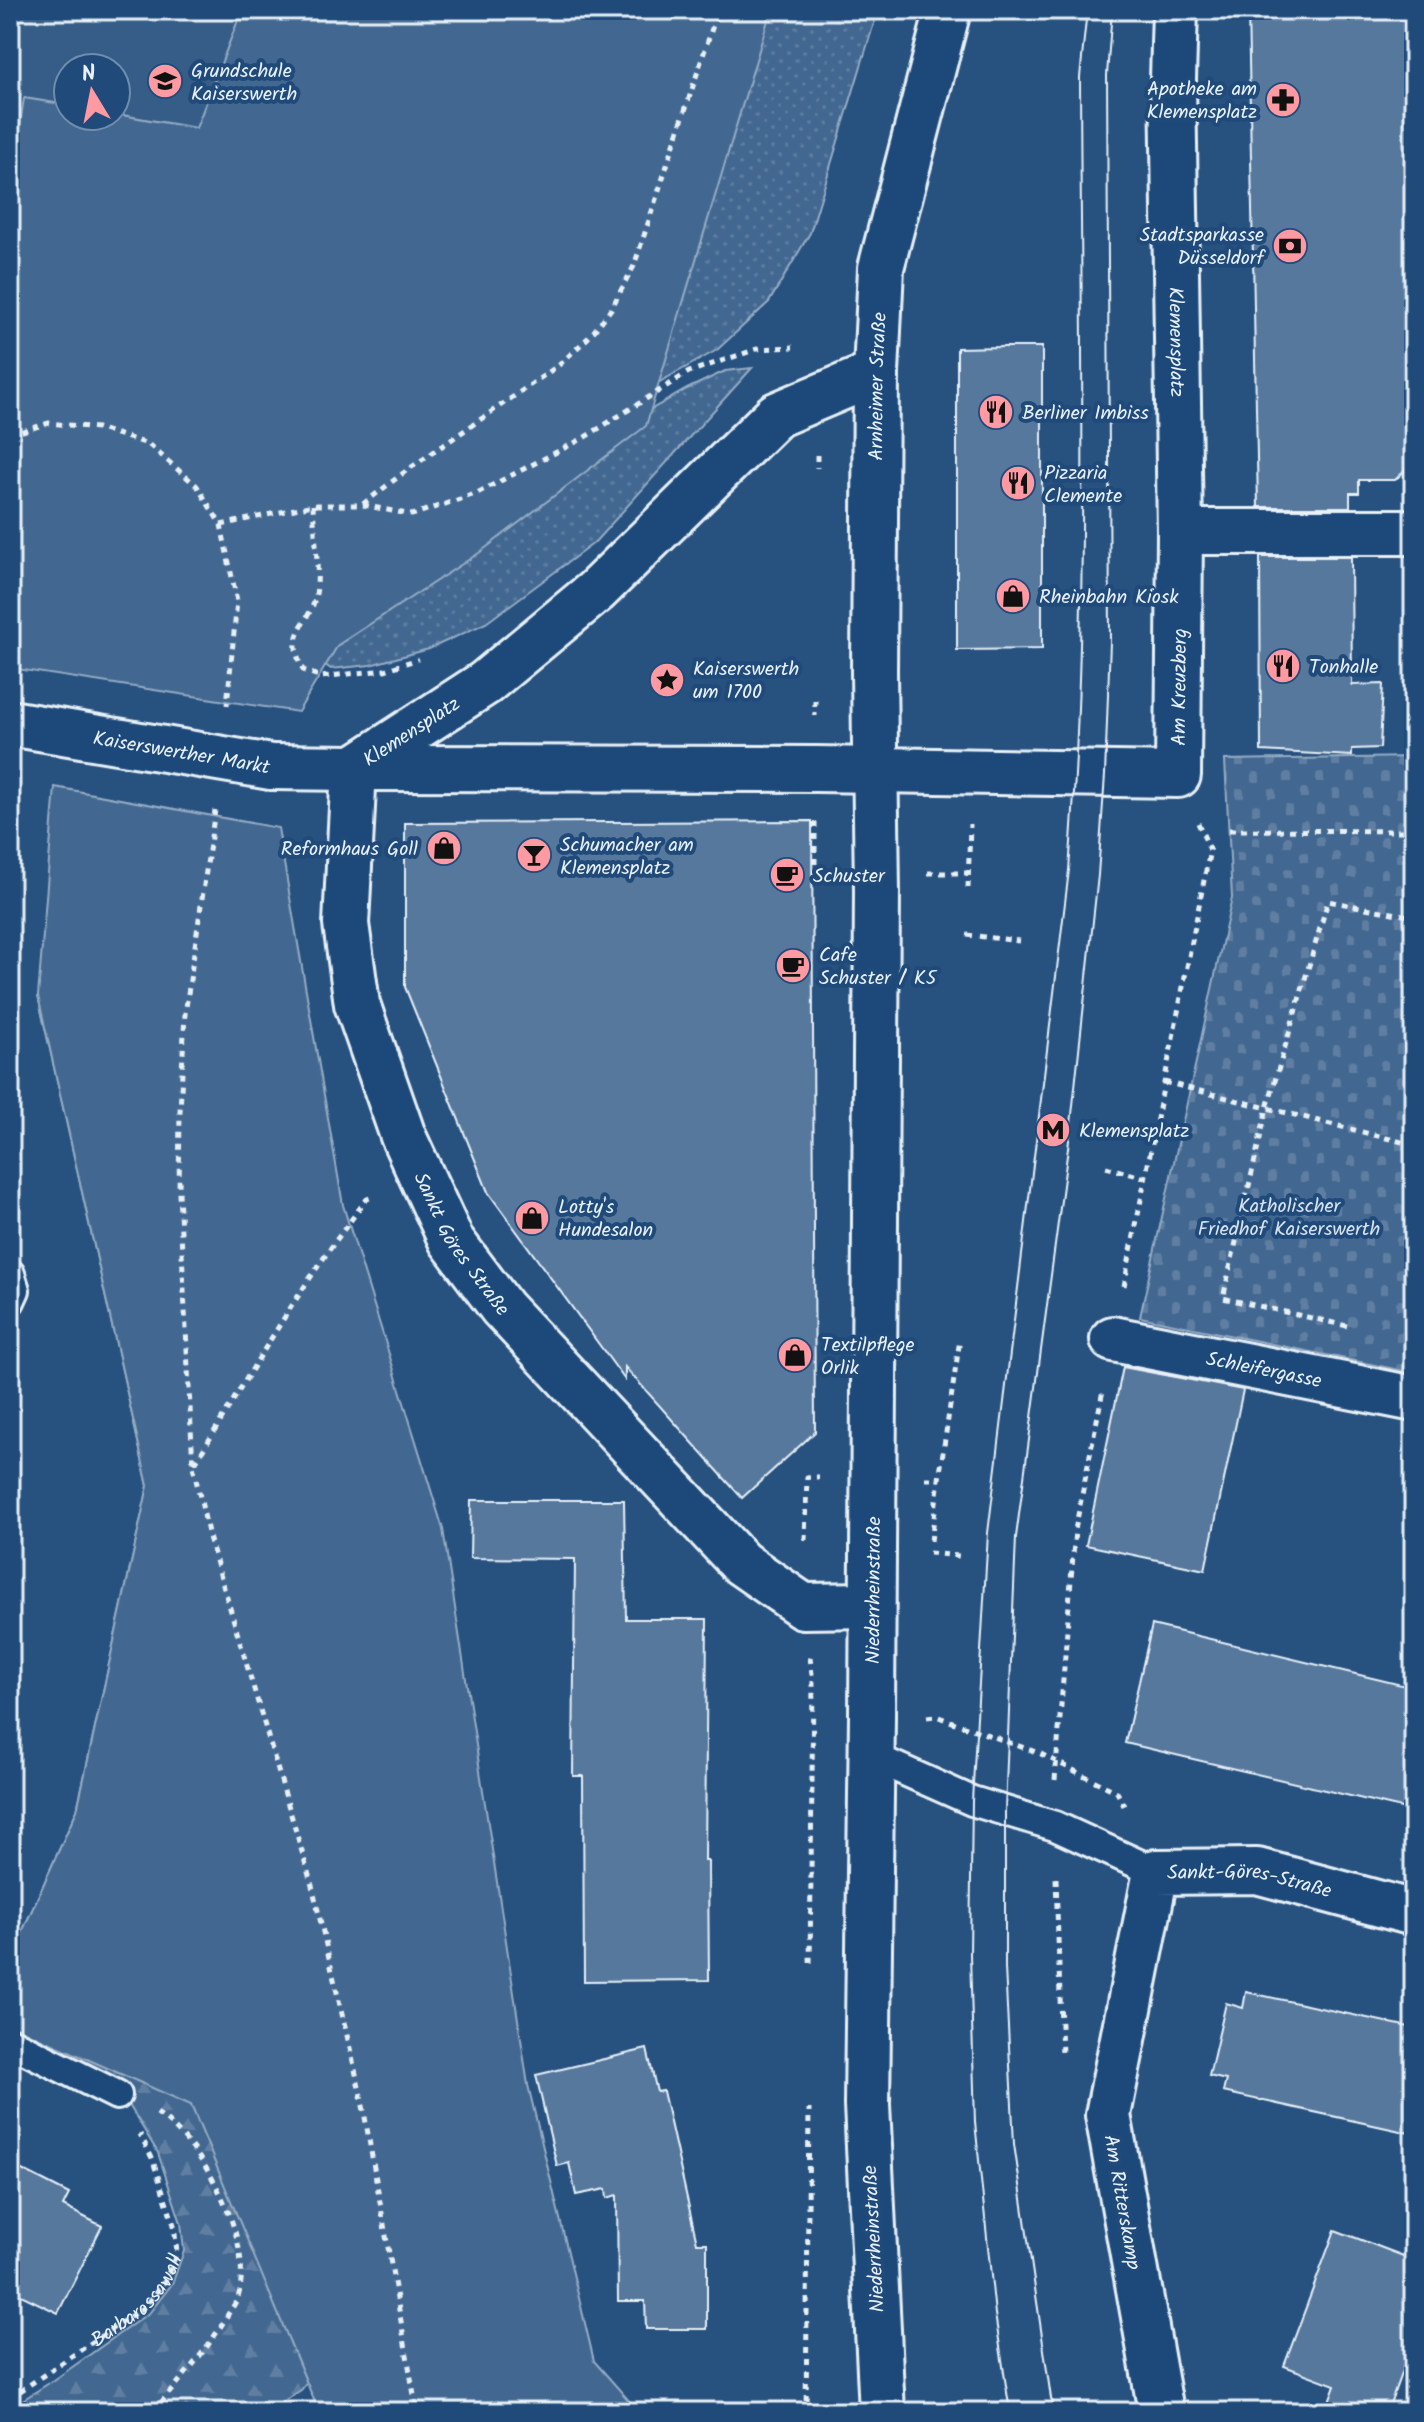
<svg xmlns="http://www.w3.org/2000/svg" width="1424" height="2422" viewBox="0 0 1424 2422" font-family="Kalam,sans-serif">
	<style>
		.built { fill: #355d88 }
		.grass { fill: url(#grass-dots); stroke: #96acc4; stroke-width: 2 }
		.forest { fill: url(#forest-firs); stroke: #96acc4; stroke-width: 2 }
		.cemetery { fill: url(#cemetery-stones); stroke: #96acc4; stroke-width: 2 }
		.green { fill: #436891; stroke: #96acc4; stroke-width: 2 }
		.building { fill: #57789d; stroke: #e8f1f8; stroke-width: 2 }
		.lines { fill: none; stroke-linecap: round; stroke-linejoin: round }
		.service-casing { stroke: #e8f1f8; stroke-width: 34 }
		.pedestrian-casing { stroke: #e8f1f8; stroke-width: 50 }
		.minor-casing { stroke: #e8f1f8; stroke-width: 50 }
		.secondary-casing { stroke: #e8f1f8; stroke-width: 50 }
		.path { stroke: #e8f1f8; stroke-width: 5; stroke-dasharray: 6 6; stroke-linecap: butt }
		.service { stroke: #1f4a7a; stroke-width: 28 }
		.pedestrian { stroke: #1f4a7a; stroke-width: 44 }
		.minor { stroke: #1f4a7a; stroke-width: 44 }
		.secondary { stroke: #1f4a7a; stroke-width: 44 }
		.tram { stroke: #e8f1f8; stroke-width: 2 }
		.minor-bridge-casing { stroke: #e8f1f8; stroke-width: 50; stroke-linecap: butt }
		.minor-bridge { stroke: #1f4a7a; stroke-width: 44 }
		.labels { text-anchor: middle; stroke-width: 8; stroke-linejoin: round; paint-order: stroke }
		.poi-label { font-size: 20px; fill: #e8f1f8; stroke: #1f4a7a; text-anchor: start }
		.street-label { font-size: 20px; fill: #e8f1f8; stroke: #1f4a7a }
		.park-label { font-size: 20px; fill: #d8e3ee; stroke: #1f4a7a }
	</style>
	<defs>
		<pattern id="grass-dots" width="8" height="8" patternUnits="userSpaceOnUse" patternTransform="scale(2)"><rect width="8" height="8" fill="#436891"/><path d="M2 2h.1M6 6h.1" fill="none" stroke="#5e7ea1" stroke-width="1.8" stroke-linecap="round"/></pattern>
		<pattern id="forest-firs" width="22" height="20" patternUnits="userSpaceOnUse" patternTransform="scale(2)"><rect width="22" height="20" fill="#436891"/><path d="M5 1l3.5 6h-7zM16 11l3.5 6h-7z" fill="#5e7ea1"/></pattern>
		<pattern id="cemetery-stones" width="16" height="16" patternUnits="userSpaceOnUse" patternTransform="scale(2)"><rect width="16" height="16" fill="#436891"/><path d="M2 7V4a2 2 0 0 1 4 0v3zM10 15v-3a2 2 0 0 1 4 0v3z" fill="#5e7ea1"/></pattern>
	</defs>
	<rect width="100%" height="100%" fill="#27517f"/>
	<filter id="ink" filterUnits="userSpaceOnUse"><feTurbulence type="fractalNoise" baseFrequency=".0125" numOctaves="2"/><feDisplacementMap in="SourceGraphic" scale="16" xChannelSelector="R" yChannelSelector="G"/><feConvolveMatrix kernelMatrix="1 2 1 2 8 2 1 2 1" color-interpolation-filters="sRGB"/></filter>
	<g filter="url(#ink)">
		<!-- built -->
		<polygon class="built" points="10,10 242,10 197,128 116,114 116,68 68,68 68,105 10,95"/>
		<!-- grass -->
		<g class="grass">
			<polygon points="744,10 878,10 810,233 769,302 717,350 575,429"/>
			<polygon points="752,368 594,543 486,623 429,649 370,665 331,669 315,658 587,446 687,389 725,371"/>
		</g>
		<!-- forest -->
		<polygon class="forest" points="38,996 356,2323 301,2390 266,2412 10,2412 10,2408 54,2380 150,2312 172,2284 184,2251 181,2223 158,2153 120,2090 10,2028 10,1959 77,1810 148,1486"/>
		<!-- cemetery -->
		<polygon class="cemetery" points="1414,757 1414,1373 1140,1317 1232,898 1225,760"/>
		<!-- green -->
		<g class="green">
			<polygon points="242,10 771,10 646,426 479,553 338,645 298,712 10,668 10,188 24,98 68,105 68,116 116,116 116,114 196,128"/>
			<polygon points="55,787 278,828 343,1205 443,1529 528,2085 594,2361 639,2412 319,2412 191,2105 10,2025 10,1959 77,1810 148,1486 38,996"/>
		</g>
		<!-- building -->
		<g class="building">
			<polygon points="1248,10 1406,10 1406,44 1414,43 1414,462 1395,480 1359,480 1359,493 1350,493 1350,507 1258,507"/>
			<polygon points="1003,347 1042,347 1042,649 957,650 957,348"/>
			<polygon points="1260,557 1351,557 1352,685 1383,684 1380,748 1352,749 1352,756 1261,751"/>
			<polygon points="812,821 815,1432 742,1498 625,1367 625,1380 488,1192 405,987 405,823"/>
			<polygon points="1123,1367 1243,1390 1205,1570 1086,1545"/>
			<polygon points="471,1500 624,1500 626,1619 707,1619 705,1861 708,1861 709,1980 584,1981 583,1776 573,1776 575,1559 470,1558"/>
			<polygon points="1152,1625 1414,1688 1414,1811 1125,1743"/>
			<polygon points="1246,1992 1414,2028 1414,2134 1223,2092 1226,2080 1209,2076 1226,2003 1243,2008"/>
			<polygon points="647,2049 657,2092 663,2091 697,2243 707,2243 707,2329 646,2329 645,2301 618,2301 617,2195 607,2198 606,2189 576,2195 569,2163 557,2166 536,2075"/>
			<polygon points="10,2164 69,2194 63,2206 102,2226 58,2313 19,2294 10,2312"/>
			<polygon points="1335,2230 1414,2260 1414,2338 1387,2412 1325,2412 1335,2385 1284,2366"/>
		</g>
		<g class="lines">
			<!-- service casing -->
			<g class="service-casing">
				<g id="service">
					<polyline points="10,1274 15,1290 10,1301"/>
					<polyline points="871,1756 972,1801 1055,1826 1156,1872"/>
					<polyline points="10,2042 117,2095"/>
				</g>
			</g>
			<!-- pedestrian casing -->
			<g class="pedestrian-casing">
				<g id="pedestrian">
					<path id="s2" d="M354,768l462,1 362,6 2,-243h234"/>
				</g>
			</g>
			<!-- minor casing -->
			<g class="minor-casing">
				<g id="minor">
					<path id="s3" d="M1175,10l-2,69 7,453"/>
					<polyline points="271,767 354,768"/>
					<path id="s4" d="M354,768l-8,156 11,80 46,132 48,104 51,68 239,255 62,43 68,-1"/>
					<path id="s5" d="M354,768l131,-85 111,-92 180,-176 100,-42"/>
					<path id="s6" d="M1113,1339l301,60"/>
					<path id="s7" d="M1161,2412l-53,-297 48,-243 101,-1 157,42"/>
				</g>
			</g>
			<!-- secondary casing -->
			<g class="secondary-casing">
				<g id="secondary">
					<path id="s8" d="M882,2412l-15,-307 5,-388 5,-826 -3,-219 2,-299 5,-105 67,-258"/>
				</g>
			</g>
			<!-- path -->
			<g class="path">
				<polyline points="10,435 49,423 97,428 148,444 197,486 221,525 237,601 227,705"/>
				<polyline points="817,455 817,468"/>
				<polyline points="363,504 406,471 559,365 591,335 611,309 634,266 718,10"/>
				<path d="M313,505c1,23 7,68 3,89 -5,31 -33,36 -13,76l18,7 64,-7 33,-11"/>
				<polyline points="221,525 313,505 363,505 412,515 475,494 582,439 689,372 757,349 793,347"/>
				<polyline points="815,700 815,716"/>
				<polyline points="215,810 185,1014 180,1111 179,1193 193,1466 209,1537 313,1889 362,2100 417,2412"/>
				<polyline points="815,822 815,873 822,873"/>
				<polyline points="1229,830 1414,831"/>
				<polyline points="928,873 967,873"/>
				<polyline points="968,888 970,824"/>
				<polyline points="967,935 1020,941"/>
				<polyline points="1164,1082 1414,1145"/>
				<polyline points="1106,1167 1145,1178"/>
				<polyline points="1124,1286 1210,850 1198,823"/>
				<polyline points="1347,1326 1223,1298 1267,1108 1328,901 1414,917"/>
				<path d="M195,1463c55,-89 107,-181 172,-264l6,-2"/>
				<polyline points="925,1479 939,1479 960,1339"/>
				<polyline points="805,1540 807,1477 819,1477"/>
				<polyline points="931,1541 939,1479"/>
				<polyline points="929,1553 959,1556"/>
				<polyline points="810,1657 813,1683 810,1967"/>
				<polyline points="927,1717 936,1716 1041,1754 1117,1792 1124,1806"/>
				<polyline points="1055,1780 1075,1530 1103,1390"/>
				<polyline points="1056,1878 1062,2056"/>
				<path id="s1" d="M10,2398l134,-91 21,-26 12,-28 -3,-28 -22,-67 -12,-24"/>
				<path d="M153,2412c26,-31 54,-61 74,-96 4,-7 10,-14 12,-22 14,-57 -36,-149 -82,-181"/>
				<polyline points="806,2412 809,2109"/>
			</g>
			<!-- service -->
			<use href="#service" class="service"/>
			<!-- pedestrian -->
			<use href="#pedestrian" class="pedestrian"/>
			<!-- minor -->
			<use href="#minor" class="minor"/>
			<!-- secondary -->
			<use href="#secondary" class="secondary"/>
			<!-- tram -->
			<g class="tram">
				<path d="M1010,2412l-15,-98 -20,-192 -5,-168 2,-153 16,-268 81,-663c20,-264 12,-529 11,-793l7,-67"/>
				<polyline points="1053,2412 1014,2144 1005,1968 1005,1811 1016,1537 1070,1133 1098,875 1105,775 1110,642 1107,75 1112,10"/>
			</g>
			<!-- minor-bridge casing -->
			<g class="minor-bridge-casing">
				<g id="minor-bridge">
					<path id="s9" d="M10,723l261,44"/>
				</g>
			</g>
			<!-- minor-bridge -->
			<use href="#minor-bridge" class="minor-bridge"/>
		</g>
	</g>
	<!-- icons -->
	<defs>
		<g id="school-disc" transform="scale(1.8)"><circle r="9.5" fill="#ff9aa2" stroke="#1f4a7a"/><path d="M0-5L7-2L0 1L-7-2ZM-4 1L0 2.5L4 1V4Q0 6-4 4Z" fill="#111"/></g>
		<g id="pharmacy-disc" transform="scale(1.8)"><circle r="9.5" fill="#ff9aa2" stroke="#1f4a7a"/><path d="M-2-6h4v4h4v4h-4v4h-4v-4h-4v-4h4Z" fill="#111"/></g>
		<g id="bank-disc" transform="scale(1.8)"><circle r="9.5" fill="#ff9aa2" stroke="#1f4a7a"/><path d="M-6-4H6V4H-6ZM0-2.3a2.3 2.3 0 1 0 0 4.6a2.3 2.3 0 1 0 0-4.6Z" fill="#111"/></g>
		<g id="restaurant-disc" transform="scale(1.8)"><circle r="9.5" fill="#ff9aa2" stroke="#1f4a7a"/><path d="M-5-6h1v4h1v-4h1v4h1v-4h1v5L-1.5 .5V6h-2V.5L-5-1ZM5-6V6H3V1.5H1.5Q1.5-4 5-6Z" fill="#111"/></g>
		<g id="shop-disc" transform="scale(1.8)"><circle r="9.5" fill="#ff9aa2" stroke="#1f4a7a"/><path d="M-5-2.5h2.3a2.7 3.5 0 0 1 5.4 0H5L5.5 6h-11ZM-1.5-2.5h3a1.5 2.3 0 0 0-3 0Z" fill="#111"/></g>
		<g id="sight-disc" transform="scale(1.8)"><circle r="9.5" fill="#ff9aa2" stroke="#1f4a7a"/><path d="M0-6L1.8-2.2L6-1.7L2.9 1.2L3.7 5.4L0 3.3L-3.7 5.4L-2.9 1.2L-6-1.7L-1.8-2.2Z" fill="#111"/></g>
		<g id="bar-disc" transform="scale(1.8)"><circle r="9.5" fill="#ff9aa2" stroke="#1f4a7a"/><path d="M-6-5H6L.8 .8V4.5H3.5V6h-7V4.5H-.8V.8Z" fill="#111"/></g>
		<g id="cafe-disc" transform="scale(1.8)"><circle r="9.5" fill="#ff9aa2" stroke="#1f4a7a"/><path d="M-5.5-4.5H6V0H3Q3 3.5 0 3.5H-2.5Q-5.5 3.5-5.5 0ZM3-3.2v2h1.7v-2ZM-6 4.5H4V6H-6Z" fill="#111"/></g>
		<g id="metro-disc" transform="scale(1.8)"><circle r="9.5" fill="#ff9aa2" stroke="#1f4a7a"/><path d="M-5.5 5V-5H-3L0 0L3-5H5.5V5H3V-.5L0 4L-3-.5V5Z" fill="#111"/></g>
	</defs>
	<g fill-rule="evenodd">
		<use href="#school-disc" x="165" y="81"/>
		<use href="#pharmacy-disc" x="1283" y="100"/>
		<use href="#bank-disc" x="1290" y="246"/>
		<use href="#restaurant-disc" x="996" y="412"/>
		<use href="#restaurant-disc" x="1018" y="483"/>
		<use href="#shop-disc" x="1013" y="596"/>
		<use href="#restaurant-disc" x="1283" y="666"/>
		<use href="#sight-disc" x="667" y="680"/>
		<use href="#shop-disc" x="444" y="848"/>
		<use href="#bar-disc" x="534" y="855"/>
		<use href="#cafe-disc" x="787" y="875"/>
		<use href="#cafe-disc" x="793" y="966"/>
		<use href="#metro-disc" x="1053" y="1130"/>
		<use href="#shop-disc" x="532" y="1218"/>
		<use href="#shop-disc" x="795" y="1355"/>
	</g>
	<g class="labels">
		<!-- poi labels -->
		<g class="poi-label">
			<text x="191" y="77">Grundschule<tspan x="191" dy="23">Kaiserswerth</tspan></text>
			<text x="1257" y="95" text-anchor="end">Apotheke am<tspan x="1257" dy="23">Klemensplatz</tspan></text>
			<text x="1264" y="241" text-anchor="end">Stadtsparkasse<tspan x="1264" dy="23">Düsseldorf</tspan></text>
			<text x="1022" y="419">Berliner Imbiss</text>
			<text x="1044" y="479">Pizzaria<tspan x="1044" dy="23">Clemente</tspan></text>
			<text x="1039" y="603">Rheinbahn Kiosk</text>
			<text x="1309" y="673">Tonhalle</text>
			<text x="693" y="675">Kaiserswerth<tspan x="693" dy="23">um 1700</tspan></text>
			<text x="560" y="851">Schumacher am<tspan x="560" dy="23">Klemensplatz</tspan></text>
			<text x="418" y="855" text-anchor="end">Reformhaus Goll</text>
			<text x="813" y="882">Schuster</text>
			<text x="819" y="961">Cafe<tspan x="819" dy="23">Schuster / K5</tspan></text>
			<text x="1079" y="1137">Klemensplatz</text>
			<text x="558" y="1213">Lotty's<tspan x="558" dy="23">Hundesalon</tspan></text>
			<text x="821" y="1351">Textilpflege<tspan x="821" dy="23">Orlik</tspan></text>
		</g>
		<!-- street labels -->
		<g class="street-label">
			<text dy="7" stroke="none"><textPath href="#s3" startOffset="332">Klemensplatz</textPath></text>
			<text dy="7" stroke="none"><textPath href="#s8" startOffset="2026">Arnheimer Straße</textPath></text>
			<text dy="7" stroke="none"><textPath href="#s2" startOffset="912">Am Kreuzberg</textPath></text>
			<text dy="7" stroke="none"><textPath href="#s5" startOffset="68">Klemensplatz</textPath></text>
			<text dy="7" stroke="none"><textPath href="#s9" startOffset="174">Kaiserswerther Markt</textPath></text>
			<text dy="7" stroke="none"><textPath href="#s4" startOffset="500">Sankt Göres Straße</textPath></text>
			<text dy="7" stroke="none"><textPath href="#s6" startOffset="154">Schleifergasse</textPath></text>
			<text dy="7" stroke="none"><textPath href="#s8" startOffset="822">Niederrheinstraße</textPath></text>
			<text dy="7" stroke="none"><textPath href="#s7" startOffset="644">Sankt-Göres-Straße</textPath></text>
			<text transform="translate(1123 2202) rotate(80)" y="7">Am Ritterskamp</text>
			<text transform="translate(873 2239) rotate(-93)" y="7">Niederrheinstraße</text>
			<text dy="7" stroke="none"><textPath href="#s1" startOffset="162">Barbarossawall</textPath></text>
		</g>
		<!-- park labels -->
		<g class="park-label">
			<text x="1289" y="1212">Katholischer<tspan x="1289" dy="23">Friedhof Kaiserswerth</tspan></text>
		</g>
	</g>
	<!-- margin -->
	<rect width="1424" height="2422" fill="none" stroke="#1f4a7a" stroke-width="40"/>
	<rect x="20" y="20" width="1384" height="2382" fill="none" stroke="#e8f1f8" stroke-width="3" filter="url(#ink)"/>
	<!-- north arrow -->
	<g transform="translate(92 92) rotate(350)"><circle r="38" fill="#1f4a7a" stroke="#6f8dac" stroke-width="2"/>
	<path d="M0-6L14 30L0 20L-14 30Z" fill="#ff9aa2"/>
	<text y="-12" font-size="22" font-weight="bold" text-anchor="middle" fill="#e8f1f8">N</text>
	</g>
</svg>
